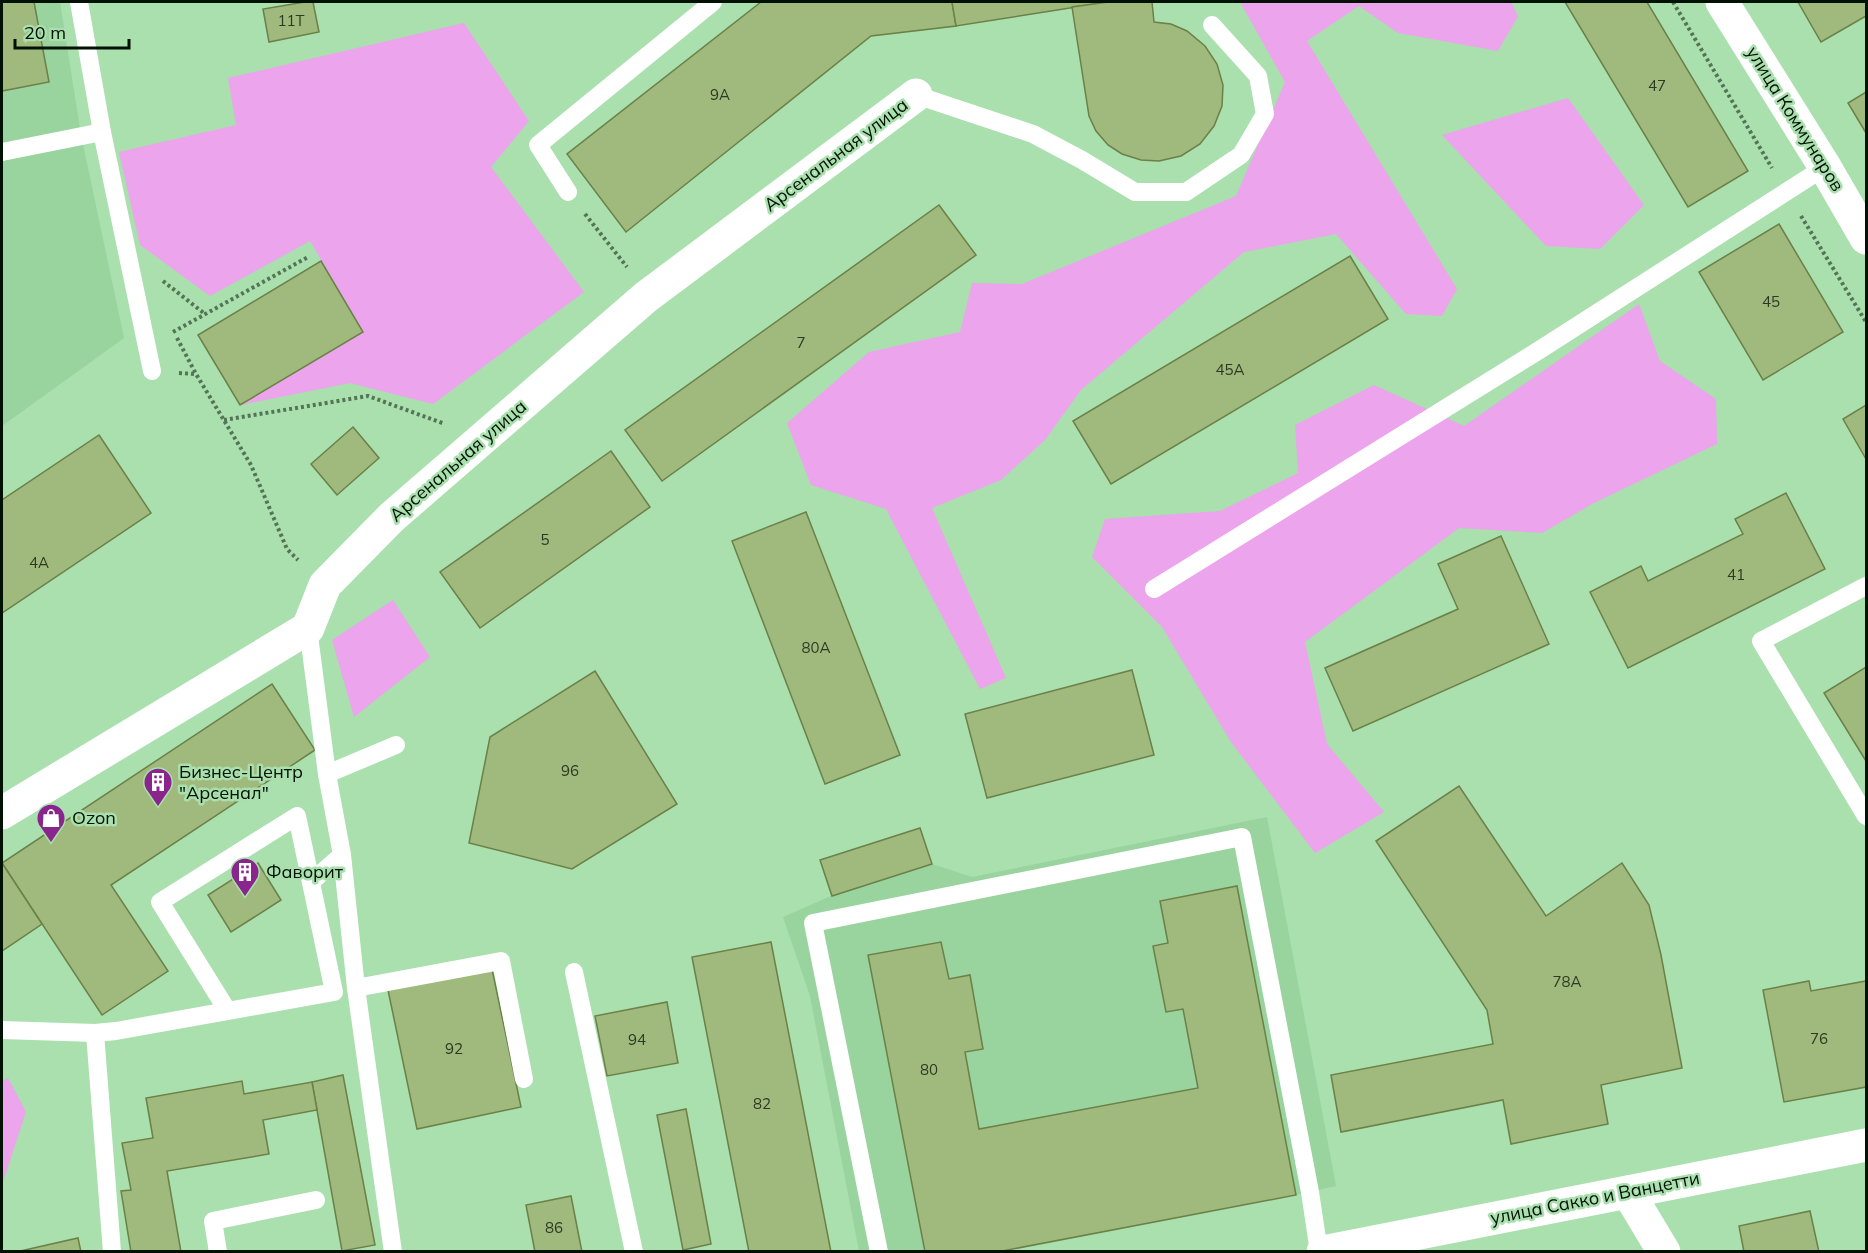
<svg xmlns="http://www.w3.org/2000/svg" width="1868" height="1253" viewBox="0 0 1868 1253" font-family="Mulish,sans-serif">
	<style>
		.built { fill: #99d39e }
		.green { fill: #eca4ec }
		.building { fill: #a0b97d; stroke: #6a8148; stroke-width: 1.5 }
		.lines { fill: none; stroke-linecap: round; stroke-linejoin: round }
		.path { stroke: #537556; stroke-width: 4; stroke-dasharray: 3 3; stroke-linecap: butt }
		.service { stroke: #fff; stroke-width: 18 }
		.minor { stroke: #fff; stroke-width: 33 }
		.tertiary { stroke: #fff; stroke-width: 33 }
		.labels { text-anchor: middle; stroke-width: 5; stroke-linejoin: round; paint-order: stroke }
		.number-label { font-size: 15px; fill: #293b22 }
		.street-label { font-size: 18px; fill: #011103; stroke: #aadfae }
		.poi-label { font-size: 18px; fill: #011103; stroke: #aadfae; text-anchor: start }
	</style>
	<rect width="100%" height="100%" fill="#aadfae"/>
	<!-- built -->
	<g class="built">
		<polygon points="2,2 60,2 81,135 124,338 2,426"/>
		<polygon points="1267,817 1336,1186 1310,1192 997,1251 859,1251 810,996 783,917 831,896 820,860 920,828 932,864 972,877"/>
	</g>
	<!-- green -->
	<g class="green">
		<polygon points="1240,2 1511,2 1518,16 1498,51 1398,33 1359,6 1307,41 1457,289 1442,316 1406,314 1336,234 1244,252 1081,390 1045,440 1001,480 932,508 1006,678 980,689 886,509 811,485 787,423 869,352 960,332 972,283 1022,284 1236,196 1285,82"/>
		<polygon points="464,23 529,121 491,167 584,292 433,404 350,383 240,405 363,331 310,241 210,296 140,245 119,152 236,125 228,78"/>
		<polygon points="1568,98 1644,205 1600,249 1546,246 1442,135"/>
		<polygon points="1639,304 1660,361 1716,399 1717,444 1594,503 1542,533 1459,528 1305,642 1327,744 1384,812 1315,853 1231,742 1162,627 1092,557 1105,519 1220,511 1298,473 1295,425 1374,385 1464,426"/>
		<polygon points="393,600 430,657 354,717 332,640"/>
		<polygon points="8,1078 26,1112 2,1185 2,1081"/>
	</g>
	<!-- building -->
	<g class="building">
		<polygon points="2,2 34,2 49,82 2,91"/>
		<polygon points="305,2 313,2 319,32 269,42 263,9"/>
		<polygon points="761,2 952,2 956,26 871,36 626,232 567,154"/>
		<polygon points="952,2 1108,2 956,26"/>
		<polygon points="1108,2 1152,2 1154,22 1171,24 1187,31 1205,46 1217,64 1223,85 1222,106 1214,126 1200,144 1181,156 1159,161 1141,160 1122,154 1108,145 1096,131 1089,116 1072,7"/>
		<polygon points="1565,2 1647,2 1748,171 1688,207"/>
		<polygon points="1798,2 1866,2 1866,16 1821,42"/>
		<polygon points="1866,92 1866,133 1848,103"/>
		<polygon points="939,205 976,255 662,481 625,430"/>
		<polygon points="1779,224 1843,332 1763,380 1699,272"/>
		<polygon points="1350,256 1388,319 1111,484 1073,421"/>
		<polygon points="321,261 363,332 240,405 198,335"/>
		<polygon points="1866,405 1866,459 1843,419"/>
		<polygon points="353,427 379,458 337,495 311,464"/>
		<polygon points="99,435 151,513 2,613 2,500"/>
		<polygon points="611,451 650,507 480,628 440,572"/>
		<polygon points="1786,493 1825,569 1628,668 1590,592 1641,566 1648,581 1743,534 1735,519"/>
		<polygon points="806,512 900,755 825,784 732,541"/>
		<polygon points="1501,536 1549,644 1353,731 1325,668 1458,609 1438,564"/>
		<polygon points="1866,667 1866,761 1824,693"/>
		<polygon points="1132,670 1154,755 987,798 965,714"/>
		<polygon points="595,671 677,804 572,869 469,843 490,737"/>
		<polygon points="272,684 315,750 111,885 168,971 102,1015 2,863"/>
		<polygon points="1459,786 1546,916 1622,863 1649,905 1661,955 1682,1068 1601,1085 1608,1124 1511,1144 1503,1100 1341,1132 1331,1075 1493,1044 1487,1010 1376,841"/>
		<polygon points="920,828 932,864 832,896 820,860"/>
		<polygon points="2,863 42,924 2,951"/>
		<polygon points="258,863 281,900 231,932 208,895"/>
		<polygon points="1237,886 1296,1195 997,1252 925,1252 868,955 941,942 949,979 970,975 983,1049 965,1052 979,1129 1198,1088 1183,1009 1166,1012 1153,946 1168,943 1160,901"/>
		<polygon points="771,942 831,1252 749,1252 692,957"/>
		<polygon points="492,969 521,1107 417,1129 388,990"/>
		<polygon points="1809,981 1811,991 1866,981 1866,1087 1784,1102 1763,990"/>
		<polygon points="667,1002 678,1063 607,1076 595,1016"/>
		<polygon points="343,1075 375,1245 342,1251 312,1082"/>
		<polygon points="242,1081 244,1094 312,1082 317,1110 263,1120 269,1154 167,1171 181,1252 131,1252 121,1191 131,1190 122,1143 153,1138 146,1098"/>
		<polygon points="686,1109 711,1244 683,1250 657,1115"/>
		<polygon points="571,1196 582,1252 535,1252 526,1205"/>
		<polygon points="1810,1211 1819,1252 1744,1252 1739,1226"/>
		<polygon points="78,1238 81,1252 16,1252"/>
	</g>
	<g class="lines">
		<!-- path -->
		<g class="path">
			<polyline points="1673,2 1772,168"/>
			<polyline points="585,214 627,267"/>
			<polyline points="1801,216 1866,322"/>
			<polyline points="163,281 205,314"/>
			<polyline points="173,332 308,257"/>
			<polyline points="177,338 196,374 251,465 287,549 298,560"/>
			<polyline points="179,373 195,374"/>
			<polyline points="224,420 368,396 445,424"/>
		</g>
		<!-- service -->
		<g class="service">
			<polyline points="79,2 102,132 152,371"/>
			<polyline points="916,95 1033,134 1082,160 1135,192 1186,192 1241,155 1265,114 1258,76 1212,25"/>
			<polyline points="2,152 102,132"/>
			<polyline points="568,192 538,145 713,2"/>
			<polyline points="1866,586 1761,641 1866,816"/>
			<polyline points="1154,589 1541,349 1825,167"/>
			<polyline points="308,628 327,774 342,855 356,988 393,1252"/>
			<polyline points="327,774 396,745"/>
			<polyline points="311,882 342,855"/>
			<polyline points="574,972 634,1252"/>
			<polyline points="356,988 501,961 524,1079"/>
			<polyline points="2,1030 95,1033 112,1252"/>
			<polyline points="95,1033 116,1031 334,992 297,816 160,902 227,1010"/>
			<polyline points="218,1252 213,1221 316,1200"/>
			<polyline points="879,1252 813,923 1242,837 1310,1192 1319,1252"/>
		</g>
		<!-- minor -->
		<g class="minor">
			<polyline points="2,813 308,628 325,585 392,517 646,297 916,95"/>
			<polyline points="1628,1192 1664,1252"/>
		</g>
		<!-- tertiary -->
		<g class="tertiary">
			<polyline points="1722,2 1825,167 1866,238"/>
			<polyline points="1323,1252 1866,1145"/>
		</g>
	</g>
	<!-- icons -->
	<defs>
		<g id="building-pin" transform="scale(1.5)"><path d="M0 17L-7.5 6A9.5 9.5 0 1 1 7.5 6Z" fill="#89258c" stroke="#aadfae"/><path d="M-4-6H4V6H1V3H-1V6H-4ZM-2.5-4.3h1.7v1.8h-1.7ZM.8-4.3h1.7v1.8H.8ZM-2.5-1h1.7V.8h-1.7ZM.8-1h1.7V.8H.8Z" fill="#fff"/></g>
		<g id="shop-pin" transform="scale(1.5)"><path d="M0 17L-7.5 6A9.5 9.5 0 1 1 7.5 6Z" fill="#89258c" stroke="#aadfae"/><path d="M-5-2.5h2.3a2.7 3.5 0 0 1 5.4 0H5L5.5 6h-11ZM-1.5-2.5h3a1.5 2.3 0 0 0-3 0Z" fill="#fff"/></g>
	</defs>
	<g fill-rule="evenodd">
		<use href="#building-pin" x="158" y="782"/>
		<use href="#shop-pin" x="51" y="818"/>
		<use href="#building-pin" x="245" y="872"/>
	</g>
	<g class="labels">
		<!-- number labels -->
		<g class="number-label">
			<text x="291" y="26">11Т</text>
			<text x="1657" y="91">47</text>
			<text x="720" y="100">9А</text>
			<text x="1771" y="307">45</text>
			<text x="801" y="348">7</text>
			<text x="1230" y="375">45А</text>
			<text x="545" y="545">5</text>
			<text x="39" y="568">4А</text>
			<text x="1736" y="580">41</text>
			<text x="816" y="653">80А</text>
			<text x="570" y="776">96</text>
			<text x="1567" y="987">78А</text>
			<text x="1819" y="1044">76</text>
			<text x="637" y="1045">94</text>
			<text x="454" y="1054">92</text>
			<text x="929" y="1075">80</text>
			<text x="762" y="1109">82</text>
			<text x="554" y="1233">86</text>
		</g>
		<!-- street labels -->
		<g class="street-label">
			<text transform="translate(1795 119) rotate(58)" y="6">улица Коммунаров</text>
			<text transform="translate(836 155) rotate(-37)" y="6">Арсенальная улица</text>
			<text transform="translate(458 461) rotate(-41)" y="6">Арсенальная улица</text>
			<text transform="translate(1595 1198) rotate(-11)" y="6">улица Сакко и Ванцетти</text>
		</g>
		<!-- poi labels -->
		<g class="poi-label">
			<text x="179" y="778">Бизнес-Центр<tspan x="179" dy="21">"Арсенал"</tspan></text>
			<text x="72" y="824">Ozon</text>
			<text x="266" y="878">Фаворит</text>
		</g>
	</g>
	<!-- border -->
	<rect width="1868" height="1253" fill="none" stroke="#011103" stroke-width="6"/>
	<!-- scale -->
	<path d="M15 39v9h114v-9" fill="none" stroke="#011103" stroke-width="3"/>
	<text x="24" y="39" font-size="18" fill="#011103" stroke="#aadfae" stroke-width="4.5" paint-order="stroke">20 m</text>
</svg>
